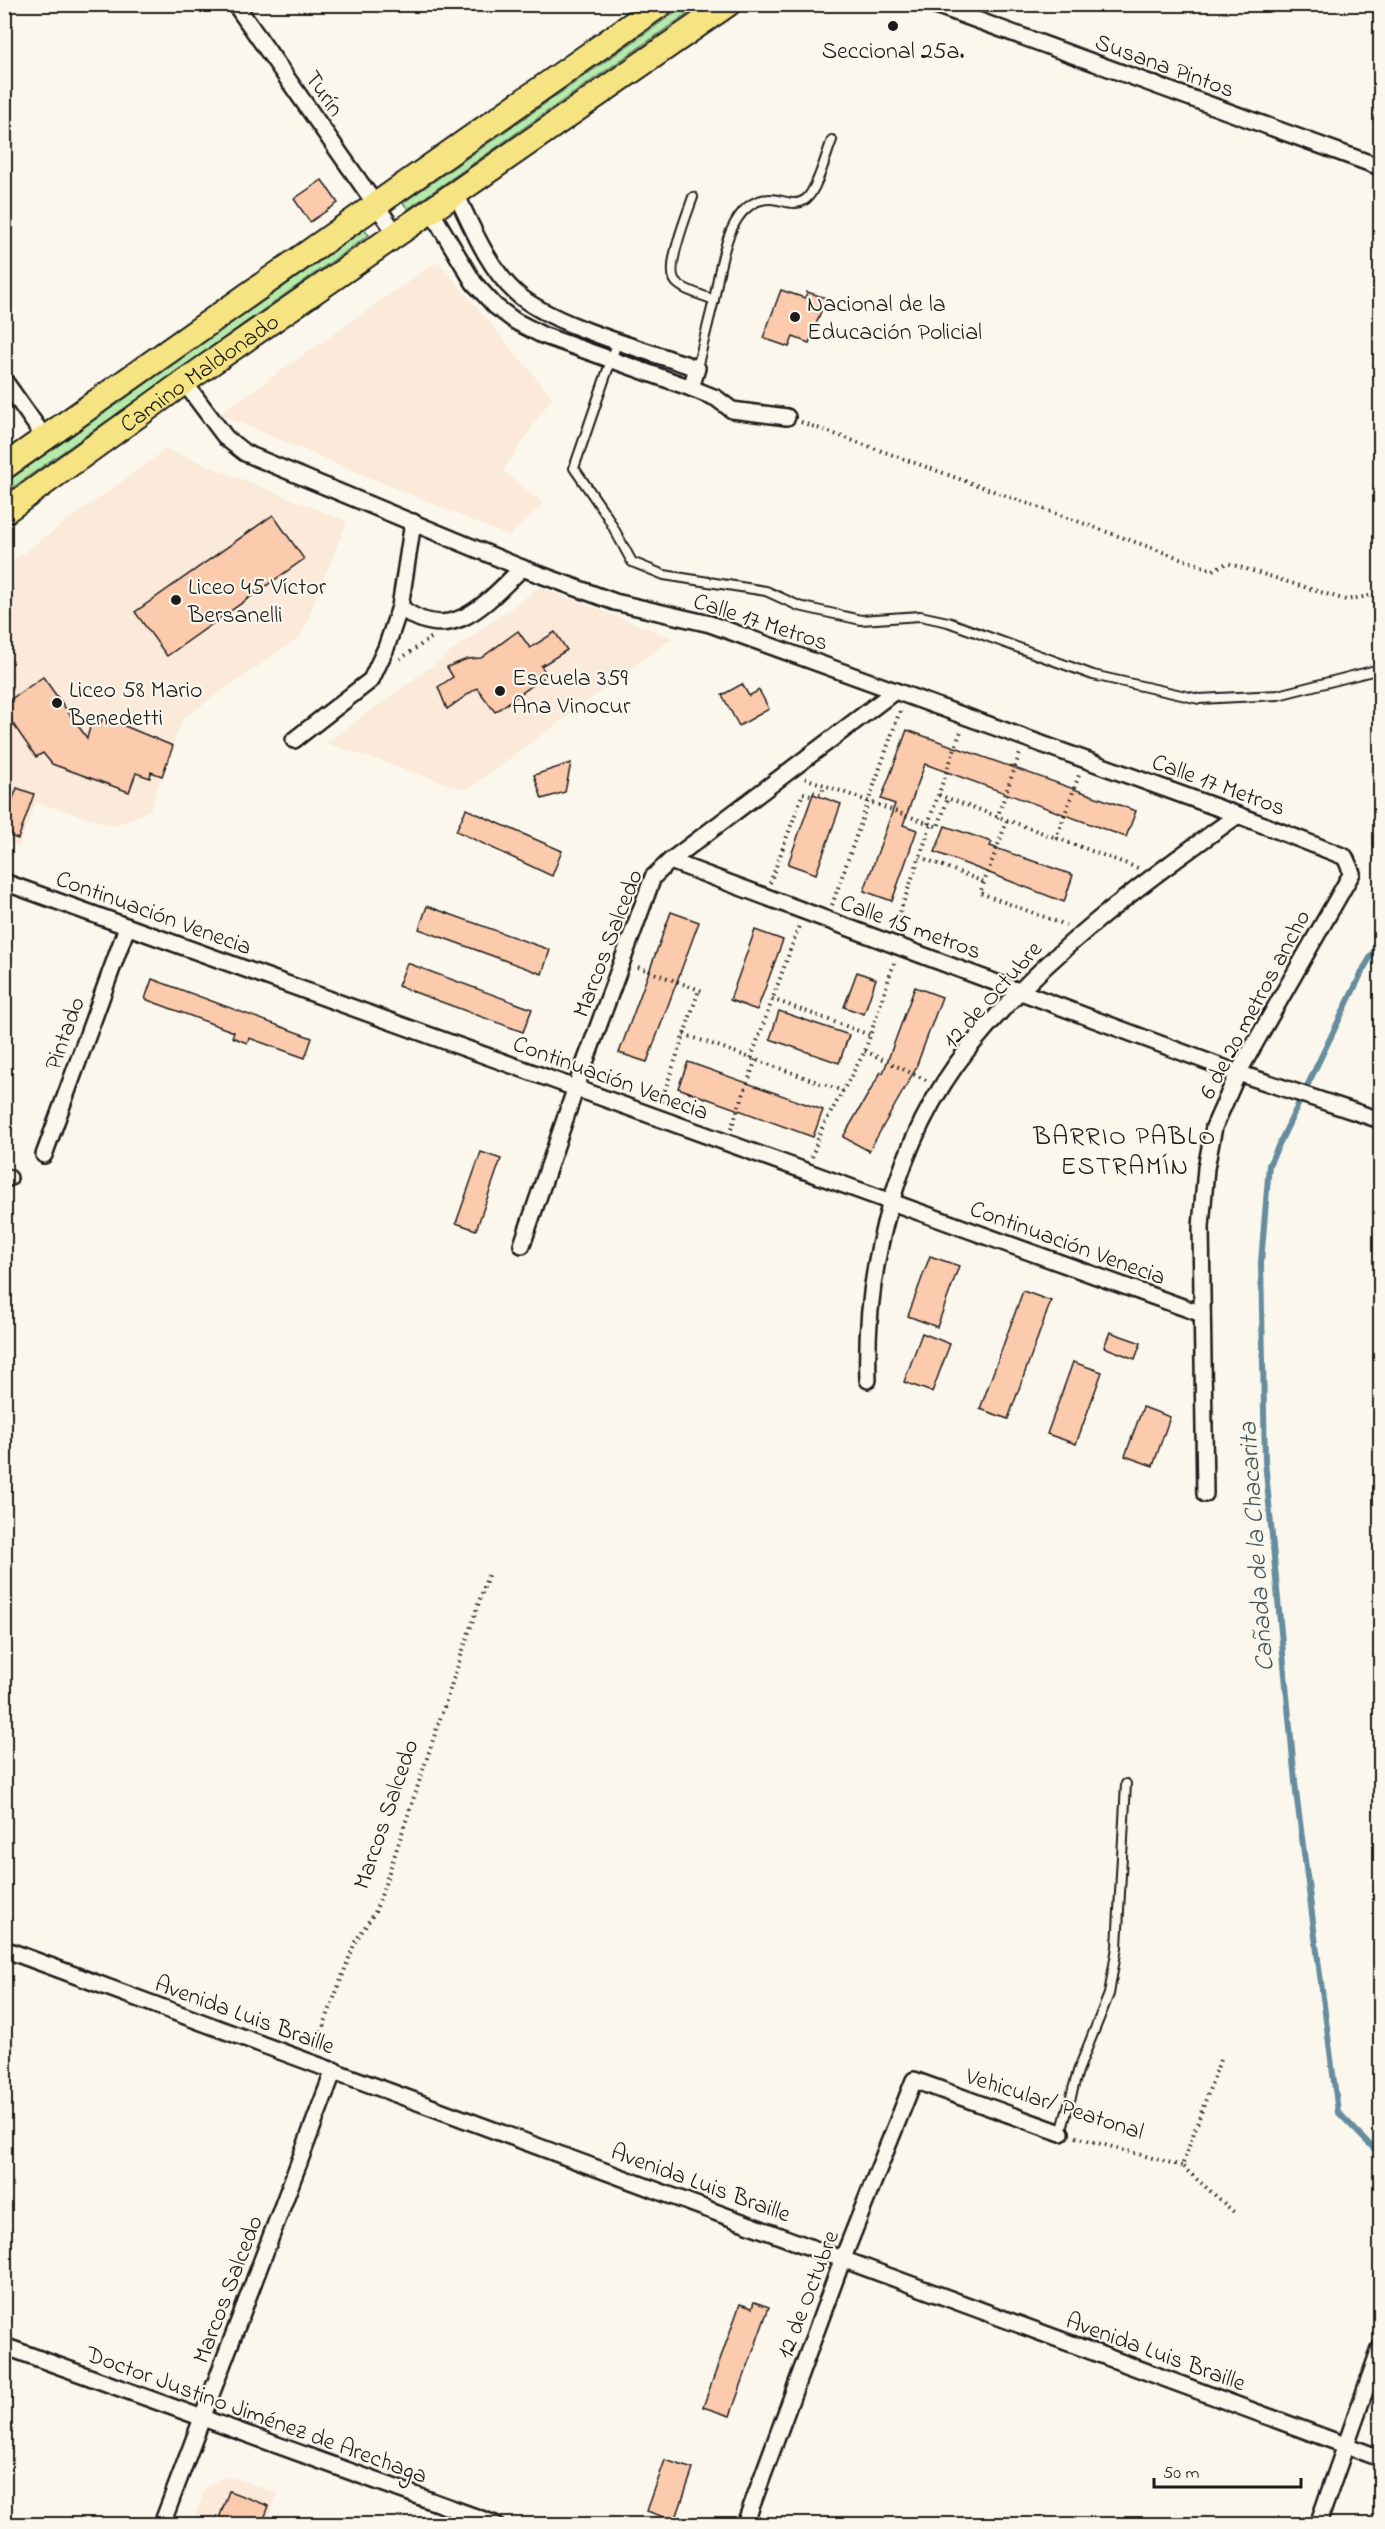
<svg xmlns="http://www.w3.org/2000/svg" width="1385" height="2529" viewBox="0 0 1385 2529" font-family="'Indie Flower',sans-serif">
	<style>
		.built { fill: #fbead9 }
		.green { fill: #b5eaab; stroke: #688364; stroke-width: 1.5 }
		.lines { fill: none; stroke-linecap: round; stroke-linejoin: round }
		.stream { stroke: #658d9f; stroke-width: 6 }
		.building { fill: #fccaac; stroke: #1c1c1c; stroke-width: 1.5 }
		.lane-casing { stroke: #1c1c1c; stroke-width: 12 }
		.street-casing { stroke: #1c1c1c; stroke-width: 20 }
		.primary-casing { stroke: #1c1c1c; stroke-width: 28 }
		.path { stroke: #1c1c1c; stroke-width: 4; stroke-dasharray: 1.5 4.5; stroke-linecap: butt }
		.lane { stroke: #fbf7ec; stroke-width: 8 }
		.street { stroke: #fbf7ec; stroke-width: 15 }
		.primary { stroke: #f6e381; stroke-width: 24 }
		.poi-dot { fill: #1c1c1c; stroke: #fbf7ec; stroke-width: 2 }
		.labels { text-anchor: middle; stroke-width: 4.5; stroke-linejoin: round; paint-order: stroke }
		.poi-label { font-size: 24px; fill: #1c1c1c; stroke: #fbf7ec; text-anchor: start }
		.street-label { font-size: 24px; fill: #1c1c1c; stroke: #fbf7ec }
		.neighbourhood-label { font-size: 26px; letter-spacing: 1.5px; fill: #1c1c1c; stroke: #fbf7ec }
		.water-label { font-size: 26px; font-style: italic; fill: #40555e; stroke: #fbf7ec }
	</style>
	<rect width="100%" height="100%" fill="#fbf7ec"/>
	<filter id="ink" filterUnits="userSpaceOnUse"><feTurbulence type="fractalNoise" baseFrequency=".0167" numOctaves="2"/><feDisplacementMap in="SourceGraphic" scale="12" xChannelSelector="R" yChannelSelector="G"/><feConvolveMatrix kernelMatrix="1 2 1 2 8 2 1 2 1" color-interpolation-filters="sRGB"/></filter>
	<g filter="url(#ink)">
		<!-- built -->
		<g class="built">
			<polygon points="438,261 552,397 503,471 543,504 509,536 219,414"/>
			<polygon points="166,449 347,521 301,636 182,719 150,810 114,826 36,802 19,847 5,841 4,567"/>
			<polygon points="540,587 673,638 467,790 326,743"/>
			<polygon points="232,2477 278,2494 266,2524 191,2524 206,2488 219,2478"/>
		</g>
		<!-- green -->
		<g class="green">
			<polygon points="687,4 700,5 408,209 403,203"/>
			<polygon points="364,230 369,235 5,493 5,483"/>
		</g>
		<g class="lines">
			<!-- stream -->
			<polyline class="stream" points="1380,941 1364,968 1269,1165 1261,1262 1265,1461 1296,1792 1338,2112 1380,2155"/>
		</g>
		<!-- building -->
		<g class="building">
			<polygon points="322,180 338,203 310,222 294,199"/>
			<polygon points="781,290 805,298 807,292 826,298 809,343 793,337 789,347 763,338"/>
			<polygon points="273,515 304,559 167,656 135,612"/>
			<polygon points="518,631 530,648 555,632 567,650 541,666 547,675 495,712 477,688 447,709 438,687 453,677 447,667 467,659 481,658"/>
			<polygon points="43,677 87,738 91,724 99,727 103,717 173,746 162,776 151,772 150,778 136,773 129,792 52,764 43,753 36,757 4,711 4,704"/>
			<polygon points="742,684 749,696 759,690 769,709 739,726 722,695"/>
			<polygon points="907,730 1136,811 1126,837 925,764 903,825 917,830 892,901 864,891 895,804 881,799"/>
			<polygon points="571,763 565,792 542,799 534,775"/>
			<polygon points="17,788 34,794 18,839 4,834 4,802 11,804"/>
			<polygon points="813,794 841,804 816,874 788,864"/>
			<polygon points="466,809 562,851 552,876 456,831"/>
			<polygon points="945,826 992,842 990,846 1073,875 1064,902 935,852"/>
			<polygon points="427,906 550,950 542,974 419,929"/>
			<polygon points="671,912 699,922 647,1062 619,1053"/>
			<polygon points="755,930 783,940 757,1010 730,1000"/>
			<polygon points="407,963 532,1009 523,1032 398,986"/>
			<polygon points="857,972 876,979 864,1014 844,1007"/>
			<polygon points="152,979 312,1038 305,1058 249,1038 247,1043 232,1037 234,1032 145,999"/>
			<polygon points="915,987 942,997 915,1070 869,1151 843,1137 881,1072 883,1073"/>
			<polygon points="779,1011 849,1035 839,1063 770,1039"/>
			<polygon points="688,1062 823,1110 813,1137 678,1088"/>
			<polygon points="481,1152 501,1159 476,1230 456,1223"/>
			<polygon points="930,1256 959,1266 937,1327 908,1316"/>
			<polygon points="1023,1291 1051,1301 1008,1419 980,1409"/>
			<polygon points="1110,1332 1141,1343 1135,1359 1104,1347"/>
			<polygon points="922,1333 950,1344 932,1392 904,1382"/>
			<polygon points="1073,1362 1102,1372 1076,1444 1047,1434"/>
			<polygon points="1143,1407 1170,1417 1153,1466 1125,1456"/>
			<polygon points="754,2302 769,2307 730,2416 703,2407 740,2304 752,2308"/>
			<polygon points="665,2460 693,2469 675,2521 647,2511"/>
			<polygon points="229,2491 269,2506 262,2524 217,2524"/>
		</g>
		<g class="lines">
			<!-- lane casing -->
			<g class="lane-casing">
				<g id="lane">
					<path d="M693,197c-5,15 -29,73 -17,85 8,9 27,13 38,18l-17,68"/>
					<path d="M714,300c6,-31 13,-101 56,-101 12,0 25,9 36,0 11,-9 20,-44 26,-59"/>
					<polyline points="618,340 574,468 607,516 632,562 664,575 766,591 799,606 861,620 920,616 948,622 1093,675 1199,699 1278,695 1376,670 1380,666"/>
					<polyline points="1061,2133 1078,2071 1109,1994 1117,1947 1126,1784"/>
				</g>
			</g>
			<!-- street casing -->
			<g class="street-casing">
				<g id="street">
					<polyline points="235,4 397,235"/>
					<polyline points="933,4 1380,167"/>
					<path d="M456,194c16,33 32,73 59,98 35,33 134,59 182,76l-6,20"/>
					<polyline points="431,211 474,283 495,306 515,321 542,335 691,388 716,398 732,410 787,417"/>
					<polyline points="4,380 45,438"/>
					<polyline points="184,382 226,438 245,453 522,568 615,602 710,624 1238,815 1345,857 1352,873 1238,1073 1214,1127 1206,1168 1201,1227 1205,1494"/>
					<path d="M400,607c51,40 86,-4 122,-39"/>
					<polyline points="294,740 371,680 386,648 400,607 413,522"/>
					<polyline points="670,861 1238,1073 1380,1120"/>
					<polyline points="4,882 1202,1314"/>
					<polyline points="44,1155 127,927"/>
					<polyline points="4,1177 9,1178"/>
					<polyline points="522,1245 576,1087 653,877 670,861 895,691"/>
					<path d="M868,1380c-4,-112 29,-242 100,-331 76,-94 172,-165 270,-234"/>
					<polyline points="4,1949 1380,2458"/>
					<polyline points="4,2346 495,2524"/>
					<polyline points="162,2524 334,2070"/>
					<polyline points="745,2524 843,2258 914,2080 1061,2133"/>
					<polyline points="1318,2524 1380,2348"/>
				</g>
			</g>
			<!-- primary casing -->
			<g class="primary-casing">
				<g id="primary">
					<polyline points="4,467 661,4"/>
					<path id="s1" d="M4,512l180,-130 544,-378"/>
				</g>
			</g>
			<!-- path -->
			<g class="path">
				<polyline points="801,422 1213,570 1227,563 1346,600 1380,594"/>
				<polyline points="400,659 431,638"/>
				<polyline points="805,778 938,827 948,798"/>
				<polyline points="939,795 1138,868"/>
				<polyline points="997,818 1020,753"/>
				<polyline points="1007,821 980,893 1066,925"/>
				<polyline points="928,824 961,731"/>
				<polyline points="1056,839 1079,775"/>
				<polyline points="920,857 984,882"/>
				<polyline points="770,883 803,793 811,795 813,792 821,794 825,785"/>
				<polyline points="832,905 901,708"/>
				<polyline points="894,929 931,825"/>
				<polyline points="638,967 705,992"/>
				<polyline points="772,999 870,1035"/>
				<polyline points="684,1034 843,1091"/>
				<polyline points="865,1051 926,1080"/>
				<polyline points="751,1058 799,926"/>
				<polyline points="661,1102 699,990"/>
				<polyline points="731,1129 756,1059"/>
				<polyline points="812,1157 821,1130 865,1051 895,960"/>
				<polyline points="315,2049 355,1942 375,1912 380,1899 488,1575"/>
				<polyline points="1220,2060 1182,2166 1236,2214"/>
				<polyline points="1076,2137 1182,2166"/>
			</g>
			<!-- lane -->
			<use href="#lane" class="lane"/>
			<!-- street -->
			<use href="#street" class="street"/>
			<!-- primary -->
			<use href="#primary" class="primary"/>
		</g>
	</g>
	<!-- markers -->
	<g class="poi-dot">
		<circle cx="893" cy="26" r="6"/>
		<circle cx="795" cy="317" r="6"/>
		<circle cx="176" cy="600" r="6"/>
		<circle cx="500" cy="691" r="6"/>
		<circle cx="57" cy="703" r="6"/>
	</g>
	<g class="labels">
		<!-- poi labels -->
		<g class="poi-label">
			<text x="893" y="58" text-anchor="middle">Seccional 25a.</text>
			<text x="807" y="311">Nacional de la<tspan x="807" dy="28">Educación Policial</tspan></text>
			<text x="188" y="594">Liceo 45 Víctor<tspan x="188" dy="28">Bersanelli</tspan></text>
			<text x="512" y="685">Escuela 359<tspan x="512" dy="28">Ana Vinocur</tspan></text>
			<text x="69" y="697">Liceo 58 Mario<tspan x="69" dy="28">Benedetti</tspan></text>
		</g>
		<!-- street labels -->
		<g class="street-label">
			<text transform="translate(1165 65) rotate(20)" y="8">Susana Pintos</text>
			<text transform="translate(325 93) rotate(55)" y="8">Turín</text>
			<text dy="8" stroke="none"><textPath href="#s1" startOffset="240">Camino Maldonado</textPath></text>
			<text transform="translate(761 621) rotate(18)" y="8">Calle 17 Metros</text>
			<text transform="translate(1219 784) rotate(20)" y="8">Calle 17 Metros</text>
			<text transform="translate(154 912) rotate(20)" y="8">Continuación Venecia</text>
			<text transform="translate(911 926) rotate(20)" y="8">Calle 15 metros</text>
			<text transform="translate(607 943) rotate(-69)" y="8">Marcos Salcedo</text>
			<text transform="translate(992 994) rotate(-48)" y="8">12 de Octubre</text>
			<text transform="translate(1254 1004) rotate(-62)" y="8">6 de 20 metros ancho</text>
			<text transform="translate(64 1033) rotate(-70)" y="8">Pintado</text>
			<text transform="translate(611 1077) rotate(20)" y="8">Continuación Venecia</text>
			<text transform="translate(1068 1242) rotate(20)" y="8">Continuación Venecia</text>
			<text transform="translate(385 1814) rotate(-71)" y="8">Marcos Salcedo</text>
			<text transform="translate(245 2014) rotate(20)" y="8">Avenida Luis Braille</text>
			<text transform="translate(1055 2103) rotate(18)" y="8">Vehicular/ Peatonal</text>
			<text transform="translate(701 2182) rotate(20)" y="8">Avenida Luis Braille</text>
			<text transform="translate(227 2289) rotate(-69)" y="8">Marcos Salcedo</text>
			<text transform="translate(807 2294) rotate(-69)" y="8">12 de Octubre</text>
			<text transform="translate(1156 2351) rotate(20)" y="8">Avenida Luis Braille</text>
			<text transform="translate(257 2414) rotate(20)" y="8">Doctor Justino Jiménez de Arechaga</text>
		</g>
		<!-- neighbourhood labels -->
		<g class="neighbourhood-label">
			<text x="1125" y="1144">BARRIO PABLO<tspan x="1125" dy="30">ESTRAMÍN</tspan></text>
		</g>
		<!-- water labels -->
		<g class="water-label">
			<text transform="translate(1255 1547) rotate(-94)" y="9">Cañada de la Chacarita</text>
		</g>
	</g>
	<!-- margin -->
	<rect width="1385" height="2529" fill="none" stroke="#fbf7ec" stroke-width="24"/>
	<rect x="12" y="12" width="1361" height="2505" fill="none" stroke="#1c1c1c" stroke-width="2" filter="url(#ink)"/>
	<!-- scale -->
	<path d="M1154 2478v9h147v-9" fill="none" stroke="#1c1c1c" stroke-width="3"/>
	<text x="1163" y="2478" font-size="18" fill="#1c1c1c" stroke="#fbf7ec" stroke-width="4.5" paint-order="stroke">50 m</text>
</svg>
